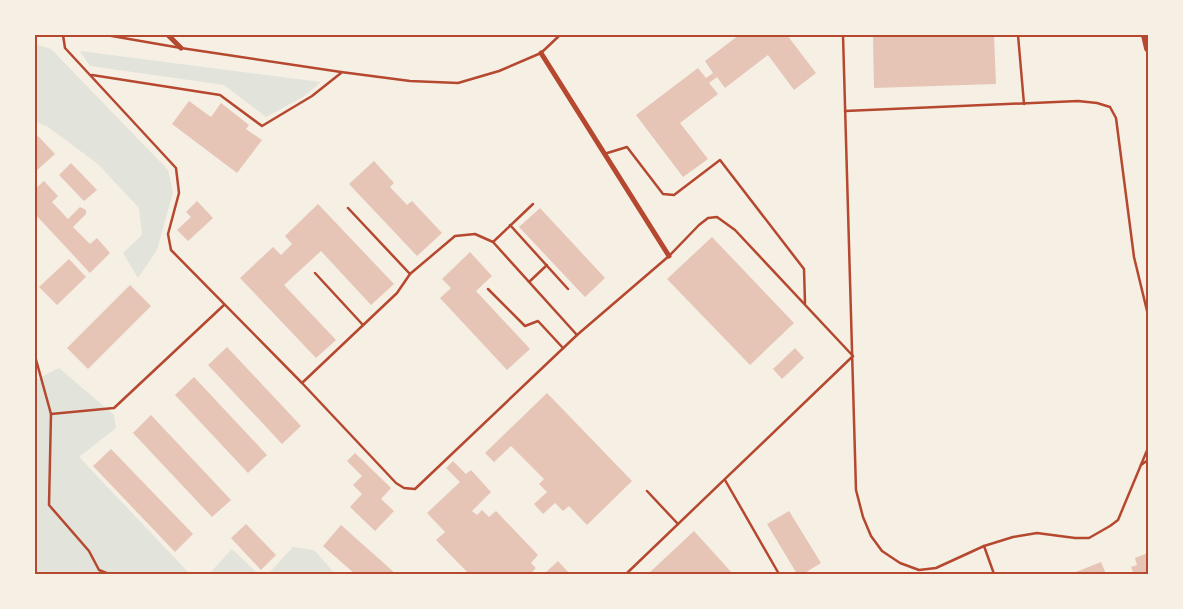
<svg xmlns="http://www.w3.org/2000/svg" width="1183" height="609" viewBox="0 0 1183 609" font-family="Mulish,sans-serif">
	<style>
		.green { fill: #e2e4dc }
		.building { fill: #e6c5b7 }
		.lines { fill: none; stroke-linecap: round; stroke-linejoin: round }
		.service { stroke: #b5482f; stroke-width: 2.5 }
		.minor { stroke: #b5482f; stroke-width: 5 }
		.secondary { stroke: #b5482f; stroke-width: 8 }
		.neatline { fill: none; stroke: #b5482f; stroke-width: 2 }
	</style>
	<rect width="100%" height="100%" fill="#f6efe4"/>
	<!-- green -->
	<g class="green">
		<polygon points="35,44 51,49 168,170 173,192 157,250 138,278 123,253 142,235 139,208 98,164 48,127 35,121"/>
		<polygon points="80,51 321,82 303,97 266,117 224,85 90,66"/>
		<polygon points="59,368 114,415 116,428 79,457 190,574 35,574 35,380"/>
		<polygon points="293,547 314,550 335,574 268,574"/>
		<polygon points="232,549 258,574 209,574"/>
	</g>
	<!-- building -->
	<g class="building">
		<polygon points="739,35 787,35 816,73 794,90 768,55 725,88 717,77 709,83 718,94 680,123 708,159 683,177 636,115 698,68 706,78 713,73 705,61"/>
		<polygon points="873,35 994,35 996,84 874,88"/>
		<polygon points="189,101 211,117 221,103 249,125 246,129 262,140 237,173 172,124"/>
		<polygon points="38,136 55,154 35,172 35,138"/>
		<polygon points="374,161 394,183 390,187 407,205 412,201 442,233 417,256 349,184"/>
		<polygon points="71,163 97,190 84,201 59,175"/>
		<polygon points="44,181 58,196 52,202 68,219 80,207 86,210 86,214 73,227 90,244 97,238 110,253 90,273 35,214 35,189"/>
		<polygon points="197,201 213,218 188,241 177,230 191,217 186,212"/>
		<polygon points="318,204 394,284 371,305 321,251 284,285 336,340 316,358 240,278 273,247 281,255 292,244 285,236"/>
		<polygon points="540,208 605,278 585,297 519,227"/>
		<polygon points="712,237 794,323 750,365 667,279"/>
		<polygon points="470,252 492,276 476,291 530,349 507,370 440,298 451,288 442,279"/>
		<polygon points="69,259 86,277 57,305 39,287"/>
		<polygon points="130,285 151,306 88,369 67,348"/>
		<polygon points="227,347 301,426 282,444 208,365"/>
		<polygon points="795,348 804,358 782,379 773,369"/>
		<polygon points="194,377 267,455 248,473 175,395"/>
		<polygon points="547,393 632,481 587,525 569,506 563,511 555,503 543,514 534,504 547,492 539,484 544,479 511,446 494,462 485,453"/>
		<polygon points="151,415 231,500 212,517 133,433"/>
		<polygon points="111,449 193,534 175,552 93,466"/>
		<polygon points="355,453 391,488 381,499 394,511 375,531 350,507 362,494 353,485 362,476 347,461"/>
		<polygon points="453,461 466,474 471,470 491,492 472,511 477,515 482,510 489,517 496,511 538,555 531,563 536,568 530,574 469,574 436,540 445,532 427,513 460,482 446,468"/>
		<polygon points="789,511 821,563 803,574 797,574 767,524"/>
		<polygon points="246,524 276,555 261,570 231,538"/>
		<polygon points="341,525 396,574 355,574 323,546"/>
		<polygon points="694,531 733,574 648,574"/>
		<polygon points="1148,553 1148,574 1134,574 1131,567 1137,565 1135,558"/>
		<polygon points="558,561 570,574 544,574"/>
		<polygon points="1101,562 1106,574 1071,574"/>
	</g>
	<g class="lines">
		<!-- service -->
		<g class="service">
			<polyline points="63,35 65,48 176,168 179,193 168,234 171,250 302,383 396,483 404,488 415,489 577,335 669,256 699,225 708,218 717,217 735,230 853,356 626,574"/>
			<polyline points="106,35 181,48 341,72 410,81 458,83 499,71 541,53 560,35"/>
			<polyline points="843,35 856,490 863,517 871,536 882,551 900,563 919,570 936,568 984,546 1013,537 1037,533 1075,538 1089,538 1110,526 1118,520 1148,448"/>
			<polyline points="1018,35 1024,104"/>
			<polyline points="92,75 220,95 262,126 312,96 341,73"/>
			<polyline points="845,111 1078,101 1097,103 1110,107 1116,118 1134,257 1148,315"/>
			<polyline points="604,154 627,147 663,194 674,195 720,160 804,269 805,303"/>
			<polyline points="348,208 410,274 455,236 475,234 493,242 577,335"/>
			<polyline points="510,225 568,289"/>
			<polyline points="493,242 533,204"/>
			<polyline points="315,273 363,325"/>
			<polyline points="529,282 547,265"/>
			<polyline points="488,289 525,326 538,321 563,348"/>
			<polyline points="35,356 51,414 49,505 89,551 99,570 109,574"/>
			<polyline points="302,383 397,293 410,274"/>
			<polyline points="51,414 114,408 224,305"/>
			<polyline points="1141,465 1148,460"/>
			<polyline points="725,480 779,574"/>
			<polyline points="647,491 678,524"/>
			<polyline points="984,546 994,574"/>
		</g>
		<!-- minor -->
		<g class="minor">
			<polyline points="168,35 181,48"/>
			<polyline points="541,53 669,256"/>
		</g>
		<!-- secondary -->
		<polyline class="secondary" points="1145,35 1148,48"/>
	</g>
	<!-- border -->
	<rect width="1183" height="609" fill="none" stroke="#f6efe4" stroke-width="72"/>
	<rect x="36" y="36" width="1111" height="537" class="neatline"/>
</svg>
